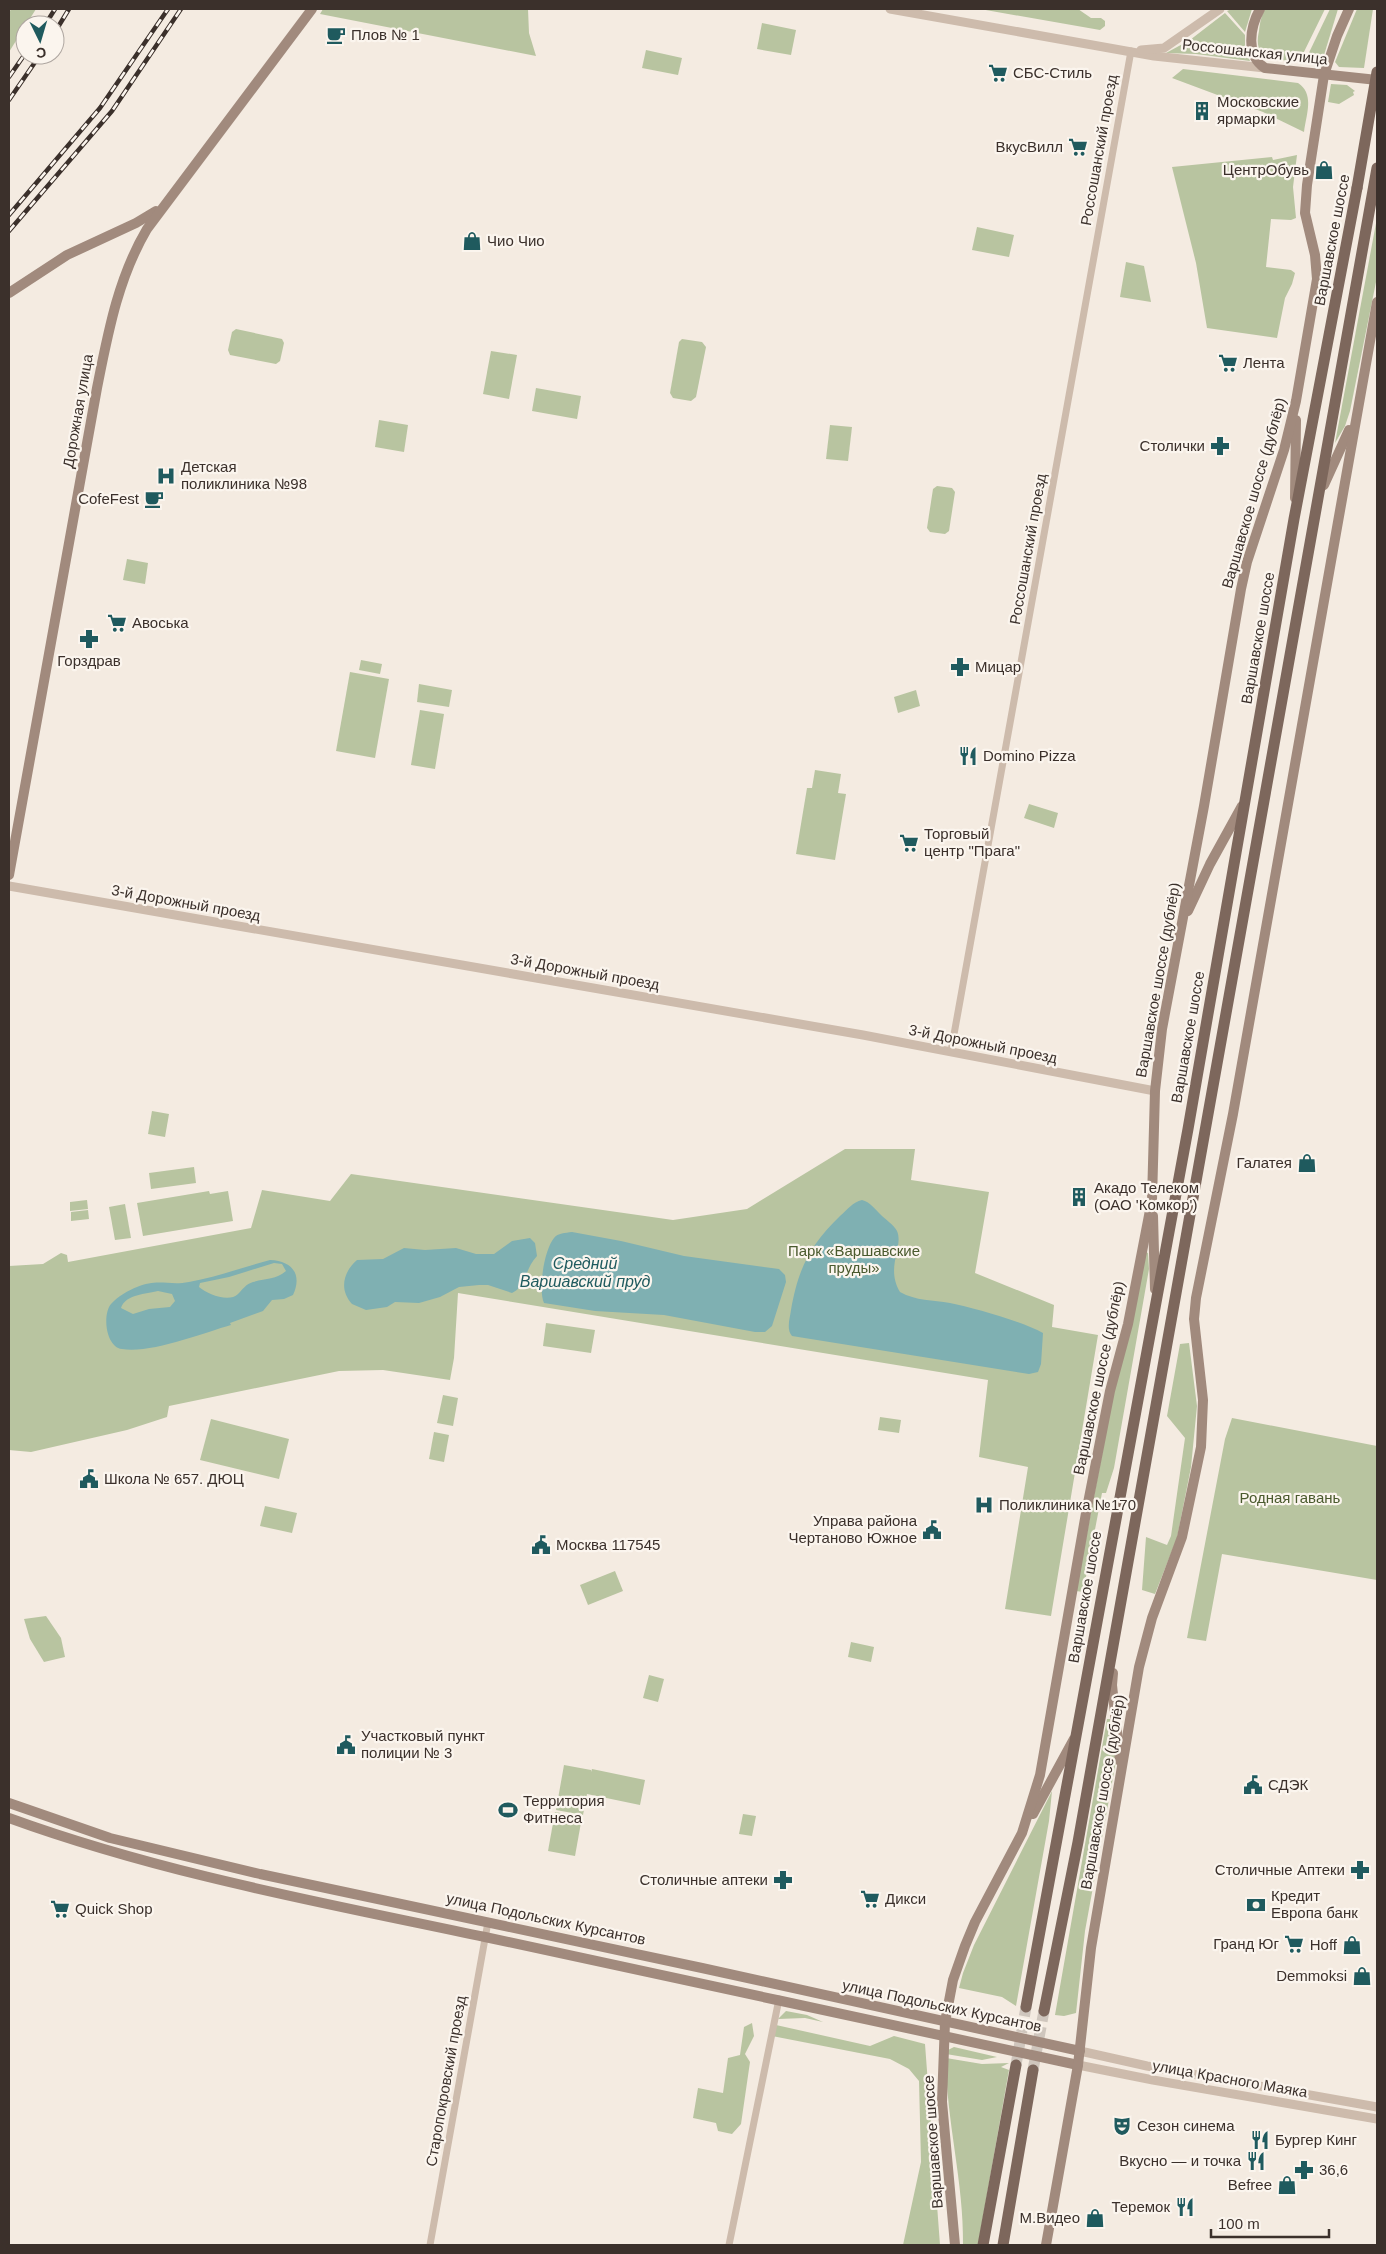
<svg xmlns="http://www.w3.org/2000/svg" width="1386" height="2254" viewBox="0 0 1386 2254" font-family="Arial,sans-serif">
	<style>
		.green { fill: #b8c4a0 }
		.water { fill: #7fb0b2; fill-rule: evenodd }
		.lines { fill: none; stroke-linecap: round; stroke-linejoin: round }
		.primary-tunnel { stroke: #cfc6bd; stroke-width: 11; stroke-dasharray: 11 5.5; stroke-linecap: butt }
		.minor { stroke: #cdbbac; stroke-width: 7 }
		.tertiary { stroke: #cdbbac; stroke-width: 9 }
		.secondary { stroke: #a18a7d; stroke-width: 10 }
		.primary { stroke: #7d675c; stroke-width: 11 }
		.rail-casing { stroke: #3b302b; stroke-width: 4.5 }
		.rail { stroke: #fbf5ee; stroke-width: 2.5; stroke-dasharray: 8; stroke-linecap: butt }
		.primary-bridge { stroke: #7d675c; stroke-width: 11 }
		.labels { text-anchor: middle; stroke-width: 4.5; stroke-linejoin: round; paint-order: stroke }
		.poi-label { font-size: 15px; fill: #3b302b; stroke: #fbf5ee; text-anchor: start }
		.street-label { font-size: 15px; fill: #3b302b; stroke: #fbf5ee }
		.park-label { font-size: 15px; fill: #4a5a2e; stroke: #fbf5ee }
		.water-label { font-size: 16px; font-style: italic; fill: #1f5a5e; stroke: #fbf5ee }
	</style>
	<rect width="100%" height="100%" fill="#f4ebe1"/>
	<!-- green -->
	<g class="green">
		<polygon points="11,9 36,9 9,52 9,13"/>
		<polygon points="323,9 528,9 529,33 536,56 320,14"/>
		<polygon points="980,9 1078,9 1091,18 1101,18 1105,21 1105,26 1100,30"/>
		<polygon points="1232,9 1252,9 1245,32 1227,11"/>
		<path d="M1265,9h60l-26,53c-23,-3 -47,0 -40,-31 1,-8 2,-15 6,-22z"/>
		<polygon points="1330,9 1338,9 1321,65 1304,63"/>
		<polygon points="1357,9 1373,9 1364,68 1339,67 1335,62"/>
		<polygon points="1225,13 1245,35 1245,49 1250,61 1196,54 1166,53 1190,40"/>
		<polygon points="762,23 796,30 791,55 757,49"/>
		<polygon points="646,50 682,58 678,75 642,68"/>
		<path d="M1183,69l115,14c17,11 8,32 6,49l-41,-20 -91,-34z"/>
		<polygon points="1331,84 1347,85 1355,91 1353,92 1354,95 1339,104 1328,102"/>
		<polygon points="1297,155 1293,187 1296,218 1291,220 1271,219 1266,267 1291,270 1295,273 1292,284 1285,298 1277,338 1207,328 1196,263 1172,167 1272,157 1273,160"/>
		<polygon points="1377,218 1377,277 1350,411 1345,426 1335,443"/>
		<polygon points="977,227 1014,235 1009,257 972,250"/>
		<polygon points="1126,262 1144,266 1151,302 1120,297"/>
		<polygon points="236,329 282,339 284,343 280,361 276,364 230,355 228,350 232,332"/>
		<polygon points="682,339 702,342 706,347 696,397 691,401 673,398 670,393 679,342"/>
		<polygon points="491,351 517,355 509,399 483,394"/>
		<polygon points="536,388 581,396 577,419 532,411"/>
		<polygon points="379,420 408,425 404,452 375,447"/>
		<polygon points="830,425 852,427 848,461 826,459"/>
		<polygon points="937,486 952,488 955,492 949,531 945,534 930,532 927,528 933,489"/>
		<polygon points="127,559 148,563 145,584 123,580"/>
		<polygon points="361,660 382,664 380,674 359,670"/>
		<polygon points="350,672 389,679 375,758 336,751"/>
		<polygon points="419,684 452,690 449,707 417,702"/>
		<polygon points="916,690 920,706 898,713 894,697"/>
		<polygon points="420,710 444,714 435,769 411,765"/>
		<polygon points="815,770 841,774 838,793 846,794 835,860 796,854 807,788 812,788"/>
		<polygon points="1029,804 1058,813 1054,828 1024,818"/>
		<polygon points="152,1111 169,1114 165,1137 148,1134"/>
		<polygon points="845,1149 915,1149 911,1180 989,1192 975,1273 1054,1305 1052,1327 1098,1335 1051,1616 1005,1609 1028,1467 979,1457 988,1380 458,1293 454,1358 450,1380 383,1370 339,1371 169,1406 167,1417 127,1430 31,1452 9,1450 9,1266 43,1264 61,1253 67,1255 68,1262 251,1228 262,1190 330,1201 351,1174 673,1220 747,1209"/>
		<polygon points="194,1167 196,1183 151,1189 149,1173"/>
		<polygon points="209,1191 210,1194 228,1191 233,1221 143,1236 137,1203"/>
		<polygon points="87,1200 88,1209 70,1211 70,1202"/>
		<polygon points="125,1204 131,1238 115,1240 109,1207"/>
		<polygon points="88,1210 89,1219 71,1221 71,1212"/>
		<polygon points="1146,1252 1148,1253 1149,1269 1114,1468 1106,1493 1102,1493 1083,1592 1076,1591 1114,1391"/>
		<polygon points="546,1323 595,1330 591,1353 543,1346"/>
		<polygon points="1189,1343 1197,1406 1191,1467 1177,1538 1155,1594 1142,1590 1146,1537 1167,1545 1171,1536 1185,1438 1167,1416 1180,1344"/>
		<polygon points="443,1395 458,1398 453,1426 437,1423"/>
		<polygon points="880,1417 901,1420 899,1433 878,1430"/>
		<polygon points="1232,1418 1377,1446 1377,1580 1222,1554 1206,1641 1187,1638 1225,1439"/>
		<polygon points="211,1419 289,1439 279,1479 200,1460"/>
		<polygon points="434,1432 449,1435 444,1462 429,1459"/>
		<polygon points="265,1506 297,1513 292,1533 260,1526"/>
		<polygon points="615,1571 623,1591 588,1605 580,1585"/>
		<polygon points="46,1616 61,1638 65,1657 44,1662 30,1639 24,1619"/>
		<polygon points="851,1642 874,1647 871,1662 848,1657"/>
		<polygon points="649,1675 664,1679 658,1702 643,1698"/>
		<polygon points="1107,1719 1110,1719 1115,1740 1116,1761 1085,1931 1076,2013 1064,2016 1055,2015"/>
		<polygon points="564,1765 591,1770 591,1772 592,1769 645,1780 640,1805 587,1794 583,1815 556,1810"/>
		<polygon points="1052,1791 1049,1821 1016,2006 1002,1997 959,1988 963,1973 974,1945"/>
		<polygon points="555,1812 582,1817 575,1856 548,1851"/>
		<polygon points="743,1814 756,1816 752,1836 739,1834"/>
		<polygon points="786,2011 807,2015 823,2022 805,2018 778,2019"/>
		<polygon points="752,2023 754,2036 745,2054 750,2062 741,2124 732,2134 718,2131 716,2123 693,2118 698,2088 723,2093 728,2058 740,2055 744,2027"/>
		<polygon points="776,2025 870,2046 894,2036 925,2044 940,2245 903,2245 921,2162 919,2081 909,2069 890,2059 772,2036"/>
		<polygon points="954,2047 997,2057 982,2060 946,2054 948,2050"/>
		<path d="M946,2058l36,6 27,-1 -8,4 8,3 -31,175h-15c1,-63 -17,-124 -17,-187z"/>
	</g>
	<!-- water -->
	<g class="water">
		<path d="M862,1200c8,2 13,9 18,14 5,5 14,11 17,17 7,16 -12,36 3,61 16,9 33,8 50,11 24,5 71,18 93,30l-2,31 -3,8 -9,2 -237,-38c-6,-7 -2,-18 -1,-26 7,-41 19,-65 49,-94 7,-6 13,-14 22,-16z"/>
		<path d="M572,1232l49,9 63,15 95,13 6,6 1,7 -14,44 -7,6h-10l-91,-17 -69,-4 -51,-8c-6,-13 0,-53 10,-65 4,-5 11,-5 18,-6z"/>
		<path d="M530,1238l5,5 2,13c-14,15 -8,28 -25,37l-24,-8h-9l-20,2 -19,10 -21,6 -24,-1 -8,5 -21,3 -14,-6c-13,-14 -9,-32 5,-44l26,-1 21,-11 21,2 31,-2 20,6h18l18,-13z"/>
		<path d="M270,1260c21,1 33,13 23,35l-9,4 -12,1 -9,11 -33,12 1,2c-28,8 -81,29 -109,24 -16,-2 -20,-34 -11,-45 6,-7 18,-14 26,-17 21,-9 32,-1 52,-5 28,-5 54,-15 81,-22zM274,1263l8,1 4,7c-10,9 -20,7 -33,11 -7,2 -10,7 -15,12 -9,9 -31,0 -39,-7l1,-4 29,-6zM158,1291l14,3 3,7 -5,6 -21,2 -16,5 -12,-6c5,-14 25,-14 37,-17z"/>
	</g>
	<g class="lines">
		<!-- primary-tunnel -->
		<g class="primary-tunnel">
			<polyline points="1016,2065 1026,2007"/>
			<polyline points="1033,2070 1044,2011"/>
		</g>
		<!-- minor -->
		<g class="minor">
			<polyline points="951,1051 1131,51"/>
			<polyline points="430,2245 488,1922"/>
			<polyline points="729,2245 779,1999"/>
		</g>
		<!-- tertiary -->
		<g class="tertiary">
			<polyline points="890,9 1154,56 1265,68"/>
			<polyline points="1141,50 1164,48 1220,9"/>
			<polyline points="9,886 863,1035 1155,1091"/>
			<polyline points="1080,2051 1147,2066 1377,2107"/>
			<polyline points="1078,2065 1153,2080 1377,2119"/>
		</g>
		<!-- secondary -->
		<g class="secondary">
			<path d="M1260,9c-10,18 -15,46 5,59l112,12"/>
			<polyline points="9,293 67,255 136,223 156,211"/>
			<polyline points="1324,485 1349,430"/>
			<polyline points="1295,498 1296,420"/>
			<path d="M9,875l88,-487c11,-55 21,-110 50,-159l165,-220"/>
			<polyline points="1188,911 1210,864 1242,806"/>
			<polyline points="1153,1216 1155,1289"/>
			<polyline points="1113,1673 1112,1685 1120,1761"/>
			<polyline points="9,1803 110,1838 260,1874 702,1968 1080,2051"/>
			<polyline points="1033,1814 1074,1739"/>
			<path d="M9,1818c154,56 316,85 476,119 198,42 395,86 593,128"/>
			<polyline points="955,2245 942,2102 945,2022 953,1980 965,1946 975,1922 1022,1833 1040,1775 1086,1513 1110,1391 1128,1324 1152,1200 1155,1091 1162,1029 1204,806 1241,589 1247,562 1284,450 1296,401 1317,279 1315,255 1305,213 1307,185 1324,75 1337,36 1349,9"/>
			<polyline points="1046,2245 1078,2065 1091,1948 1139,1667 1152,1618 1182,1537 1201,1447 1203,1400 1194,1319 1196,1298 1233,1114 1377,302"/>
		</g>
		<!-- primary -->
		<g class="primary">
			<polyline points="1026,2007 1188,1129 1294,519 1357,188"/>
			<polyline points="1044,2011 1078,1842 1377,168"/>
			<polyline points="983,2245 1016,2065"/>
			<polyline points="1003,2245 1033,2070"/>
		</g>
		<!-- rail casing -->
		<g class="rail-casing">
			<g id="rail">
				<polyline points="45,25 55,9"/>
				<polyline points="55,32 69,9"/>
				<polyline points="9,77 25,54"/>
				<polyline points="9,100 40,55"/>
				<polyline points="9,215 100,108 168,9"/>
				<polyline points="9,231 112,111 181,9"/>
			</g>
		</g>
		<!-- rail -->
		<use href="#rail" class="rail"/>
		<!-- primary-bridge -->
		<polyline class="primary-bridge" points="1357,188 1377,72"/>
	</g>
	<!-- icons -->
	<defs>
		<g id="cafe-bare" transform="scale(1.5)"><path d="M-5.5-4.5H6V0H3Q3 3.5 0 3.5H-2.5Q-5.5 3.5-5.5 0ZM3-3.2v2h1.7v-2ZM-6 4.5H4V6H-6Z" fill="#1f5a5e" stroke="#fbf5ee" stroke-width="2.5" paint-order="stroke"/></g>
		<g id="supermarket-bare" transform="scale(1.5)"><path d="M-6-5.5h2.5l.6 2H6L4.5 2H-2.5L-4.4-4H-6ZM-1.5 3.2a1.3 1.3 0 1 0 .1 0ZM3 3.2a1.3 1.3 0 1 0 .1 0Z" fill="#1f5a5e" stroke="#fbf5ee" stroke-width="2.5" paint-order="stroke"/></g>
		<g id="building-bare" transform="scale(1.5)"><path d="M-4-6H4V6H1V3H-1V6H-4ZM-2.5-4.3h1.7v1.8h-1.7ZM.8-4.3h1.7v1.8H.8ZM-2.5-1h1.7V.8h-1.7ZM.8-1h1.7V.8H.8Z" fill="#1f5a5e" stroke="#fbf5ee" stroke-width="2.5" paint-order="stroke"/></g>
		<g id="shop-bare" transform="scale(1.5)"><path d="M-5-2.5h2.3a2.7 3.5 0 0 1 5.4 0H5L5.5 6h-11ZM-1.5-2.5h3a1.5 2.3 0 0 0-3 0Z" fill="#1f5a5e" stroke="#fbf5ee" stroke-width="2.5" paint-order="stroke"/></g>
		<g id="pharmacy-bare" transform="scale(1.5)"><path d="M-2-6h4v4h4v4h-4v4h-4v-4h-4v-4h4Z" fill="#1f5a5e" stroke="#fbf5ee" stroke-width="2.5" paint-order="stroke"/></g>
		<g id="hospital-bare" transform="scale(1.5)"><path d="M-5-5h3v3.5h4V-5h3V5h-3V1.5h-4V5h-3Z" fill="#1f5a5e" stroke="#fbf5ee" stroke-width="2.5" paint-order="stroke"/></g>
		<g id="restaurant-bare" transform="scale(1.5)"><path d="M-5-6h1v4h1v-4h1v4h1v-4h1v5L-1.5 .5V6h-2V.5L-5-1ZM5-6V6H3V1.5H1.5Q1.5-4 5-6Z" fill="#1f5a5e" stroke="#fbf5ee" stroke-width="2.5" paint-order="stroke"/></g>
		<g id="civic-bare" transform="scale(1.5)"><path d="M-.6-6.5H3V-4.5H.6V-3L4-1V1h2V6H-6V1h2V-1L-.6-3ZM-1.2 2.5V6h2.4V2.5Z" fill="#1f5a5e" stroke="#fbf5ee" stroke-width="2.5" paint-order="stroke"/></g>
		<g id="stadium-bare" transform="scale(1.5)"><path d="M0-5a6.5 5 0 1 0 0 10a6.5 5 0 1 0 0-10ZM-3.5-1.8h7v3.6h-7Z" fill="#1f5a5e" stroke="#fbf5ee" stroke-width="2.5" paint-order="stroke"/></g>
		<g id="bank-bare" transform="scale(1.5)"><path d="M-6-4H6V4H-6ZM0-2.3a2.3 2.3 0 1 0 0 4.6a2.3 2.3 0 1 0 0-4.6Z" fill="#1f5a5e" stroke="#fbf5ee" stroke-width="2.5" paint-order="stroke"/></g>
		<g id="theatre-bare" transform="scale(1.5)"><path d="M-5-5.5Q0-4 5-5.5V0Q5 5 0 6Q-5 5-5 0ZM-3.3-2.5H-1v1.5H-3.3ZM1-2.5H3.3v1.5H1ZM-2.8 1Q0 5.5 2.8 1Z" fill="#1f5a5e" stroke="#fbf5ee" stroke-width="2.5" paint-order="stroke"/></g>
	</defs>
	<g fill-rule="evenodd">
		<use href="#cafe-bare" x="336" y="35"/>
		<use href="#supermarket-bare" x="998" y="73"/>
		<use href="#building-bare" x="1202" y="111"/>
		<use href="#supermarket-bare" x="1078" y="147"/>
		<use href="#shop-bare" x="1324" y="170"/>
		<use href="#shop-bare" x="472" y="241"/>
		<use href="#supermarket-bare" x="1228" y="363"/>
		<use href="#pharmacy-bare" x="1220" y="446"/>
		<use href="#hospital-bare" x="166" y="476"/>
		<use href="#cafe-bare" x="154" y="499"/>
		<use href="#supermarket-bare" x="117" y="623"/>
		<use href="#pharmacy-bare" x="89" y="639"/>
		<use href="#pharmacy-bare" x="960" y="667"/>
		<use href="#restaurant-bare" x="968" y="756"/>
		<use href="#supermarket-bare" x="909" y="843"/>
		<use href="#shop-bare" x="1307" y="1163"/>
		<use href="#building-bare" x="1079" y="1197"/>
		<use href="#civic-bare" x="89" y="1479"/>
		<use href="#hospital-bare" x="984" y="1505"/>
		<use href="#civic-bare" x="932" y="1530"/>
		<use href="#civic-bare" x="541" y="1545"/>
		<use href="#civic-bare" x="346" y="1745"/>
		<use href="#civic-bare" x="1253" y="1785"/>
		<use href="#stadium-bare" x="508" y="1810"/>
		<use href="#pharmacy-bare" x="1360" y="1870"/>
		<use href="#pharmacy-bare" x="783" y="1880"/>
		<use href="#supermarket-bare" x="870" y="1899"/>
		<use href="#bank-bare" x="1256" y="1905"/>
		<use href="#supermarket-bare" x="60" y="1909"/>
		<use href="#supermarket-bare" x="1294" y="1944"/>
		<use href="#shop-bare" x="1352" y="1945"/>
		<use href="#shop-bare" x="1362" y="1976"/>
		<use href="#theatre-bare" x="1122" y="2126"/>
		<use href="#restaurant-bare" x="1260" y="2140"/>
		<use href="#restaurant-bare" x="1256" y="2161"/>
		<use href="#pharmacy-bare" x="1304" y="2170"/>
		<use href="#shop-bare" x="1287" y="2185"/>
		<use href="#restaurant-bare" x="1185" y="2207"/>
		<use href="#shop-bare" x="1095" y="2218"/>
	</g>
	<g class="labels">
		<!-- poi labels -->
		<g class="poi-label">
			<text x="351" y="40">Плов № 1</text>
			<text x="1013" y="78">СБС-Стиль</text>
			<text x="1217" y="107">Московские<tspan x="1217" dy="17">ярмарки</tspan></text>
			<text x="1063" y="152" text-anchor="end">ВкусВилл</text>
			<text x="1309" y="175" text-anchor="end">ЦентрОбувь</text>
			<text x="487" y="246">Чио Чио</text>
			<text x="1243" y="368">Лента</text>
			<text x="1205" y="451" text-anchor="end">Столички</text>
			<text x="181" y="472">Детская<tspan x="181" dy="17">поликлиника №98</tspan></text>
			<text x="139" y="504" text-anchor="end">CofeFest</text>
			<text x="132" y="628">Авоська</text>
			<text x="89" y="666" text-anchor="middle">Горздрав</text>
			<text x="975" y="672">Мицар</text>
			<text x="983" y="761">Domino Pizza</text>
			<text x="924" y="839">Торговый<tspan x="924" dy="17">центр "Прага"</tspan></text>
			<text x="1292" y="1168" text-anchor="end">Галатея</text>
			<text x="1094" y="1193">Акадо Телеком<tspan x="1094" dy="17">(ОАО 'Комкор')</tspan></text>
			<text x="104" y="1484">Школа № 657. ДЮЦ</text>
			<text x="999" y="1510">Поликлиника №170</text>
			<text x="917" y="1526" text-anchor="end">Управа района<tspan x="917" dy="17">Чертаново Южное</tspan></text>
			<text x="556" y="1550">Москва 117545</text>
			<text x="361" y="1741">Участковый пункт<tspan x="361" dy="17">полиции № 3</tspan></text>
			<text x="1268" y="1790">СДЭК</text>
			<text x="523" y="1806">Территория<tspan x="523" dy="17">Фитнеса</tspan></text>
			<text x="1345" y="1875" text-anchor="end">Столичные Аптеки</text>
			<text x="768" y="1885" text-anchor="end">Столичные аптеки</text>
			<text x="1271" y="1901">Кредит<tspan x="1271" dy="17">Европа банк</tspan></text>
			<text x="885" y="1904">Дикси</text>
			<text x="75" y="1914">Quick Shop</text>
			<text x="1279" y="1949" text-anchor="end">Гранд Юг</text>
			<text x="1337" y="1950" text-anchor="end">Hoff</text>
			<text x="1347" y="1981" text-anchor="end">Demmoksi</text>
			<text x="1137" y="2131">Сезон синема</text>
			<text x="1275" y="2145">Бургер Кинг</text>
			<text x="1241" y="2166" text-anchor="end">Вкусно — и точка</text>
			<text x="1319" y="2175">36,6</text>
			<text x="1272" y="2190" text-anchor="end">Befree</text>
			<text x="1170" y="2212" text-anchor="end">Теремок</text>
			<text x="1080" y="2223" text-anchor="end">М.Видео</text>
		</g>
		<!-- street labels -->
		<g class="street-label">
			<text transform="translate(1255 52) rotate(6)" y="5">Россошанская улица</text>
			<text transform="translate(1099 150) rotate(-80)" y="5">Россошанский проезд</text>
			<text transform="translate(1332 240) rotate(-79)" y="5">Варшавское шоссе</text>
			<text transform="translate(78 411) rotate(-80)" y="5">Дорожная улица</text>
			<text transform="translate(1254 493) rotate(-74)" y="5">Варшавское шоссе (дублёр)</text>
			<text transform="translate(1028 549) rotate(-80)" y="5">Россошанский проезд</text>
			<text transform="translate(1258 638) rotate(-80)" y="5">Варшавское шоссе</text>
			<text transform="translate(186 903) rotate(10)" y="5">3-й Дорожный проезд</text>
			<text transform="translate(585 972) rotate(10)" y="5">3-й Дорожный проезд</text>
			<text transform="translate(1158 980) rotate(-80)" y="5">Варшавское шоссе (дублёр)</text>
			<text transform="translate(1188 1037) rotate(-80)" y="5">Варшавское шоссе</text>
			<text transform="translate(983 1044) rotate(11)" y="5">3-й Дорожный проезд</text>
			<text transform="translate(1099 1378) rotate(-78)" y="5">Варшавское шоссе (дублёр)</text>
			<text transform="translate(1085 1597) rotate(-80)" y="5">Варшавское шоссе</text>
			<text transform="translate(1103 1792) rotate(-80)" y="5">Варшавское шоссе (дублёр)</text>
			<text transform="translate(546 1919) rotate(12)" y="5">улица Подольских Курсантов</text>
			<text transform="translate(942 2006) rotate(12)" y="5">улица Подольских Курсантов</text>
			<text transform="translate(1230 2079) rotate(10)" y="5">улица Красного Маяка</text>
			<text transform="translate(446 2081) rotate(-80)" y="5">Старопокровский проезд</text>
			<text transform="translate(933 2142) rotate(-94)" y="5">Варшавское шоссе</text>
		</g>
		<!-- park labels -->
		<g class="park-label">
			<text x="854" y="1256">Парк «Варшавские<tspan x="854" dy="17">пруды»</tspan></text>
			<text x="1290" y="1503">Родная гавань</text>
		</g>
		<!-- water labels -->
		<g class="water-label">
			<text x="585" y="1269">Средний<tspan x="585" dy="18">Варшавский пруд</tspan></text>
		</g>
	</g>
	<!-- border -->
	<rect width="1386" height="2254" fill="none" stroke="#3b302b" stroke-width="20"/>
	<!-- north arrow -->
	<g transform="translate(40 40) rotate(175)"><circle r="24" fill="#fbf5ee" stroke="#aea6a0"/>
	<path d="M0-4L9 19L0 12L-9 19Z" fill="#1f5a5e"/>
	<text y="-8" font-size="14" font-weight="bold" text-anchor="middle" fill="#3b302b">С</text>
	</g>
	<!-- scale -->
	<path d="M1211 2229v8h118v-8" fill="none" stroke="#3b302b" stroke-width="2.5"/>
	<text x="1218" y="2229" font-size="15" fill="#3b302b" stroke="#fbf5ee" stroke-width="4" paint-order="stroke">100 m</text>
</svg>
